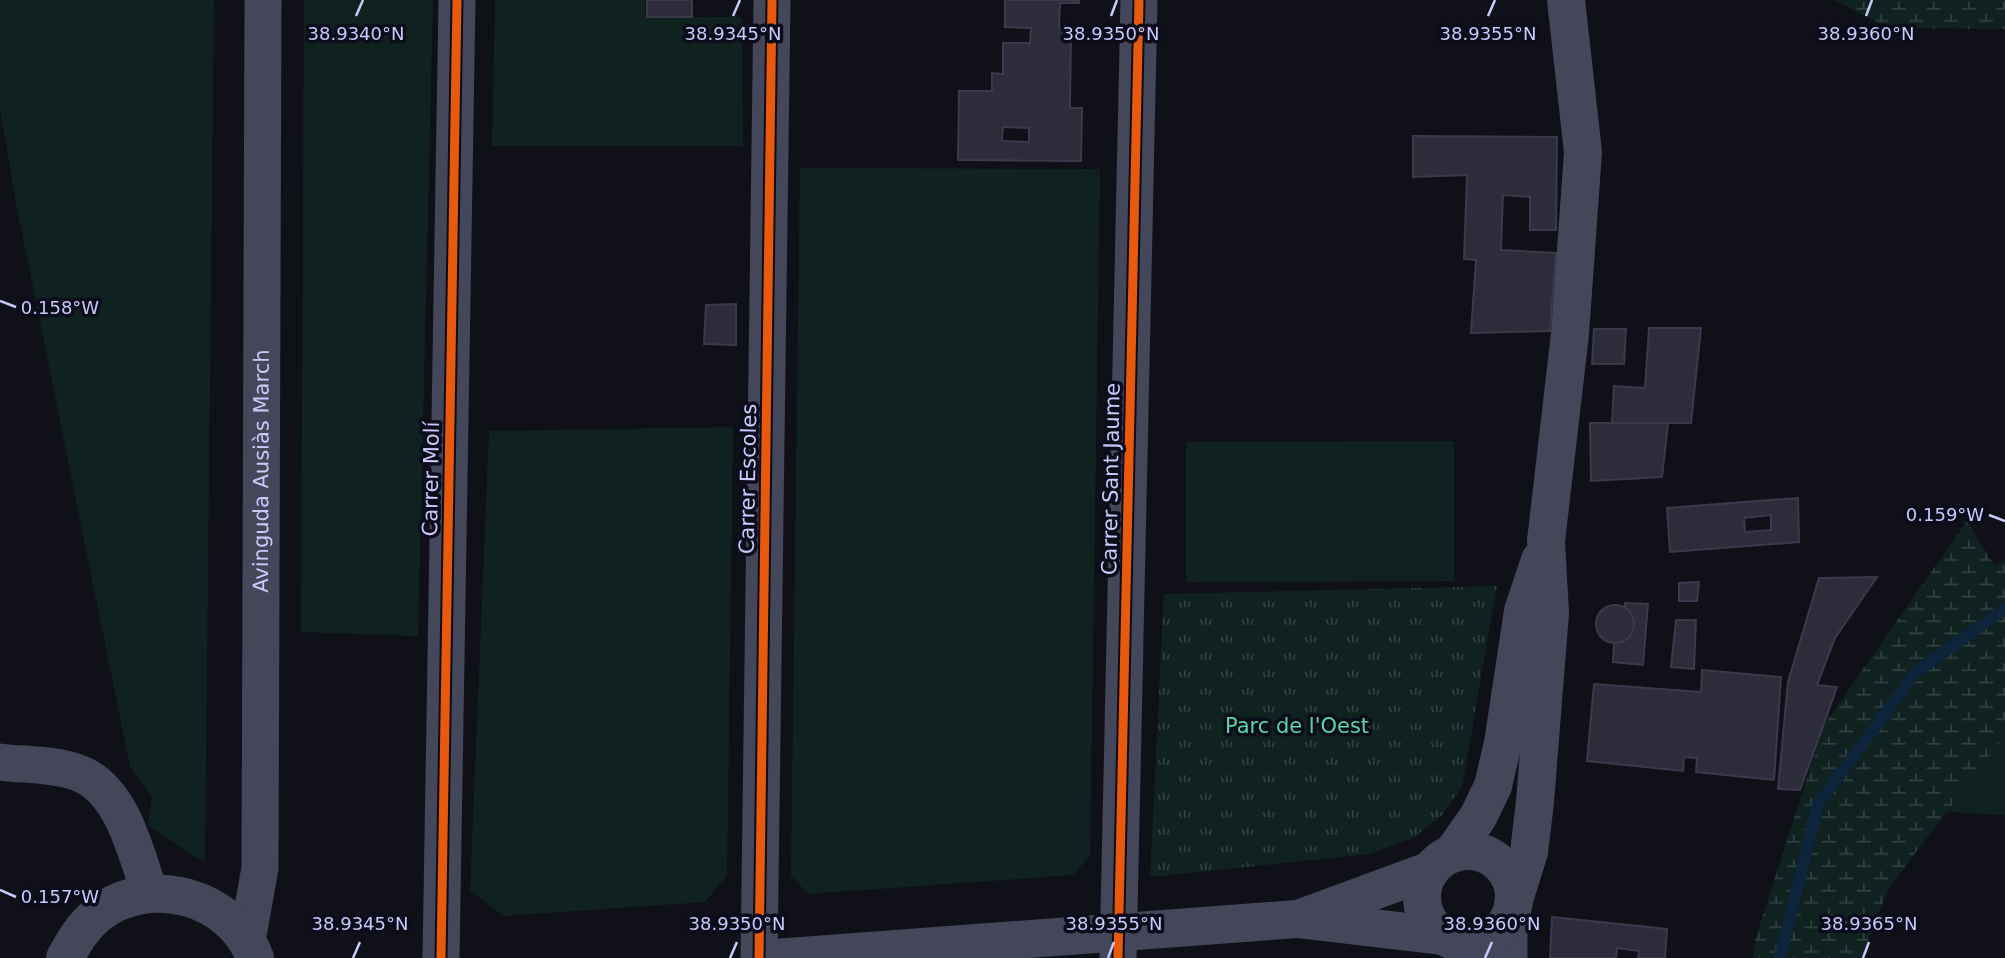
<svg xmlns="http://www.w3.org/2000/svg" width="2005" height="958" viewBox="0 0 2005 958" font-family="'DejaVu Sans',sans-serif">
	<style>
		.green { fill: #0f2220 }
		.wetland { fill: url(#wetland-marsh) }
		.park { fill: url(#park-tufts) }
		.lines { fill: none; stroke-linecap: round; stroke-linejoin: round }
		.stream { stroke: #0e243a; stroke-width: 12 }
		.building { fill: #2d2c3a; stroke: #3b3a4c; stroke-width: 2; fill-rule: evenodd }
		.minor { stroke: #444659; stroke-width: 37 }
		.tertiary { stroke: #444659; stroke-width: 38 }
		.cycleway-casing { stroke: #0d0c1b; stroke-width: 13 }
		.cycleway { stroke: #e8590c; stroke-width: 9 }
		.ticks { fill: none; stroke: #c9c9fc; stroke-width: 2.5 }
		.labels { text-anchor: middle; stroke-width: 7; stroke-linejoin: round; paint-order: stroke }
		.street-label { font-size: 21px; fill: #c9c9fc; stroke: #0d0c1b }
		.park-label { font-size: 21px; fill: #5ad7a8; stroke: #0d0c1b }
		.ticks-label { font-size: 18px; text-anchor: middle; fill: #c9c9fc; stroke: #0d0c1b; stroke-width: 7; stroke-linejoin: round; paint-order: stroke }
	</style>
	<defs>
		<pattern id="wetland-marsh" width="20" height="14" patternUnits="userSpaceOnUse" patternTransform="scale(1.75)"><rect width="20" height="14" fill="#0f2220"/><path d="M1 5h8M5 5V1M11 12h8M15 12V8" fill="none" stroke="#314141"/></pattern>
		<pattern id="park-tufts" width="24" height="20" patternUnits="userSpaceOnUse" patternTransform="scale(1.75)"><rect width="24" height="20" fill="#0f2220"/><path d="M3 7l-1-3M5 7V3M7 7l1-3M15 17l-1-3M17 17v-4M19 17l1-3" fill="none" stroke="#314141"/></pattern>
	</defs>
	<rect width="100%" height="100%" fill="#101018"/>
	<!-- green -->
	<g class="green">
		<polygon points="0,0 214,0 205,863 148,825 152,796 130,767 17,208 0,109"/>
		<polygon points="304,0 433,0 418,636 301,632"/>
		<polygon points="495,0 645,0 645,17 742,17 743,146 492,146"/>
		<polygon points="800,168 1100,169 1090,856 1073,875 808,894 791,876"/>
		<polygon points="733,427 727,875 705,902 503,916 470,890 489,431"/>
		<polygon points="1454,441 1454,581 1186,582 1186,442"/>
		<polygon points="2005,735 2005,815 1944,812"/>
	</g>
	<!-- wetland -->
	<g class="wetland">
		<polygon points="1834,0 2005,0 2005,29 1889,28"/>
		<polygon points="1967,521 1994,565 2005,560 2005,735 1889,888 1861,958 1753,958 1756,937 1824,725"/>
	</g>
	<!-- park -->
	<polygon class="park" points="1497,586 1462,787 1441,816 1413,838 1370,854 1150,877 1164,594"/>
	<g class="lines">
		<!-- stream -->
		<polyline class="stream" points="1780,958 1818,804 1916,672 2005,609"/>
	</g>
	<!-- building -->
	<g class="building">
		<rect x="647" y="0" width="45" height="17"/>
		<path d="M1005,0h74v3h-19l-1,25 12,1 -1,79h12l-1,53 -123,-1 1,-69h33v-18l11,1v-31h27l1,-15 -26,-1zM1003,127l26,1v14l-27,-1z"/>
		<polygon points="1413,136 1557,137 1556,230 1530,230 1530,197 1503,195 1501,250 1556,253 1550,331 1471,333 1476,260 1464,259 1467,175 1413,177"/>
		<polygon points="736,304 736,345 704,344 706,305"/>
		<polygon points="1649,328 1701,328 1691,423 1612,423 1614,386 1645,388"/>
		<polygon points="1594,329 1626,329 1624,364 1592,364"/>
		<polygon points="1590,423 1668,423 1662,477 1591,481"/>
		<path d="M1798,498l1,44 -129,10 -3,-44zM1771,515v15l-26,2 -1,-14z"/>
		<polygon points="1877,577 1835,638 1817,685 1837,687 1800,790 1778,789 1788,682 1819,578"/>
		<polygon points="1699,582 1697,601 1679,601 1679,583"/>
		<polygon points="1625,603 1648,604 1643,665 1613,662 1614,643 1626,639 1633,629 1632,616 1625,608"/>
		<circle cx="1615" cy="624" r="19"/>
		<polygon points="1676,620 1696,620 1694,669 1671,667"/>
		<polygon points="1702,670 1781,677 1774,780 1696,772 1697,758 1684,757 1683,771 1587,761 1594,684 1701,692"/>
		<polygon points="1552,917 1667,929 1665,958 1638,958 1639,951 1617,948 1616,958 1550,958"/>
	</g>
	<g class="lines">
		<!-- minor -->
		<g class="minor">
			<path d="M0,762c24,3 53,2 76,10 46,15 60,81 74,122"/>
			<path id="s1" d="M247,941l13,-73 3,-868"/>
			<polyline points="441,958 457,0"/>
			<polyline points="759,958 772,0"/>
			<polyline points="1118,958 1139,0"/>
			<polyline points="1509,958 1509,917"/>
		</g>
		<!-- tertiary -->
		<g class="tertiary">
			<circle cx="1468" cy="897" r="46"/>
			<polyline points="1452,854 1478,817 1493,786 1503,743 1523,611 1540,560"/>
			<polyline points="1513,903 1529,852 1535,802 1550,613 1546,541 1570,334 1583,152 1566,0"/>
			<polyline points="1298,919 1431,870"/>
			<path d="M65,958c9,-16 17,-31 32,-43 52,-42 135,-19 158,43"/>
			<polyline points="775,958 1297,919 1442,936"/>
		</g>
		<!-- cycleway casing -->
		<g class="cycleway-casing">
			<g id="cycleway">
				<polyline points="441,958 457,0"/>
				<polyline points="759,958 772,0"/>
				<polyline points="1118,958 1139,0"/>
			</g>
		</g>
		<!-- cycleway -->
		<use href="#cycleway" class="cycleway"/>
	</g>
	<!-- ticks -->
	<path class="ticks" d="M356,16l7,-16M733,16l7,-16M1111,16l6,-16M1488,16l7,-16M1866,16l6,-16M0,301l16,6M1989,515l16,6M0,890l16,7M353,958l7,-16M730,958l7,-16M1108,958l6,-16M1485,958l7,-16M1863,958l6,-16"/>
	<g class="labels">
		<!-- street labels -->
		<g class="street-label">
			<text dy="7" stroke="none"><textPath href="#s1" startOffset="471">Avinguda Ausiàs March</textPath></text>
			<text transform="translate(431 479) rotate(-89)" y="7">Carrer Molí</text>
			<text transform="translate(748 479) rotate(-89)" y="7">Carrer Escoles</text>
			<text transform="translate(1111 479) rotate(-89)" y="7">Carrer Sant Jaume</text>
		</g>
		<!-- park labels -->
		<g class="park-label">
			<text x="1297" y="733">Parc de l'Oest</text>
		</g>
	</g>
	<g class="ticks-label">
		<text x="356" y="40">38.9340°N</text>
		<text x="733" y="40">38.9345°N</text>
		<text x="1111" y="40">38.9350°N</text>
		<text x="1488" y="40">38.9355°N</text>
		<text x="1866" y="40">38.9360°N</text>
		<text x="60" y="314">0.158°W</text>
		<text x="1945" y="521">0.159°W</text>
		<text x="60" y="903">0.157°W</text>
		<text x="360" y="930">38.9345°N</text>
		<text x="737" y="930">38.9350°N</text>
		<text x="1114" y="930">38.9355°N</text>
		<text x="1492" y="930">38.9360°N</text>
		<text x="1869" y="930">38.9365°N</text>
	</g>
</svg>
